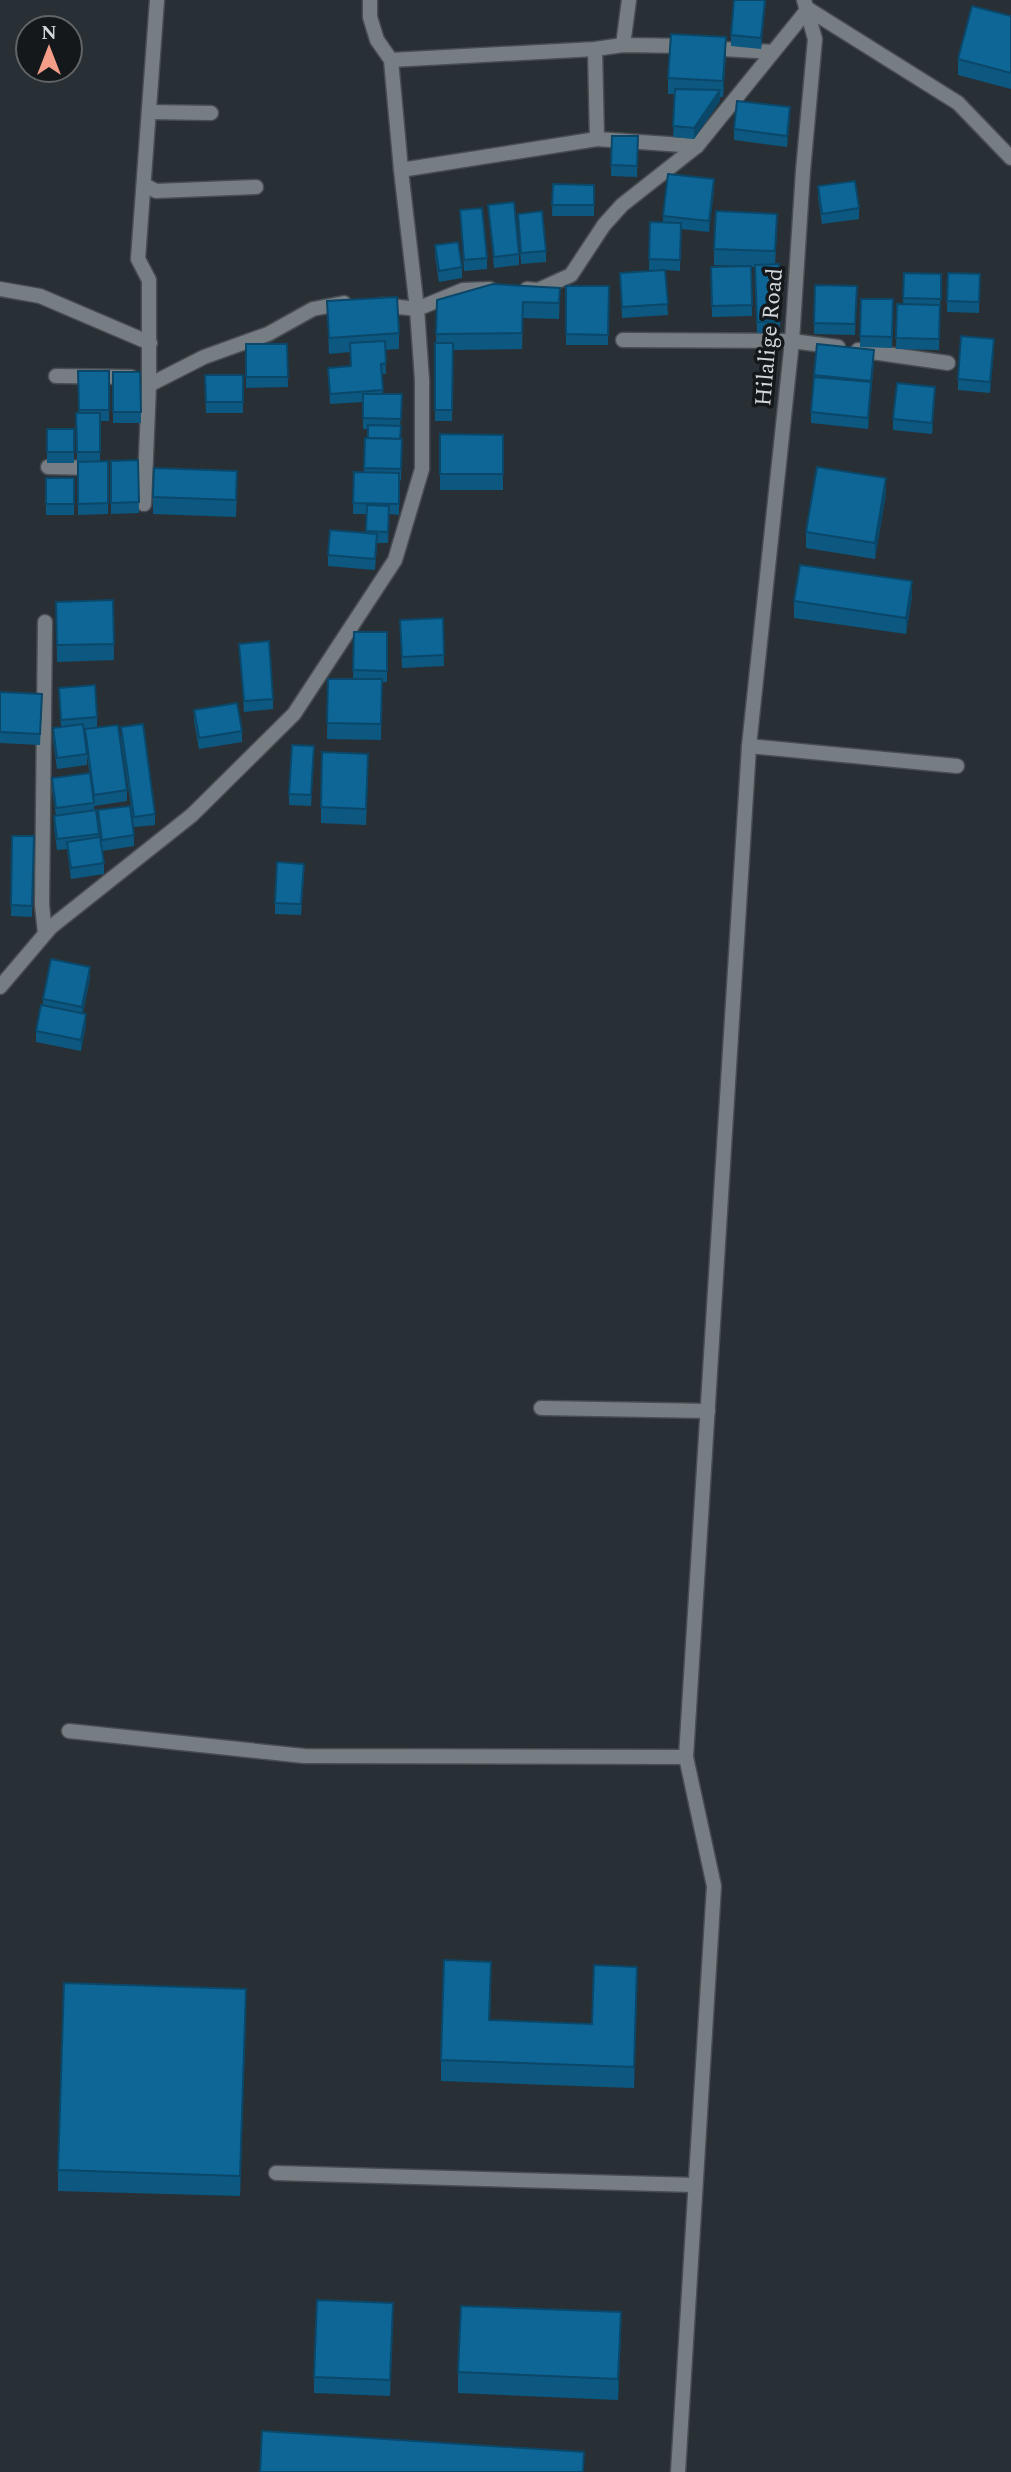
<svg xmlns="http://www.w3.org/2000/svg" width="1011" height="2472" viewBox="0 0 1011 2472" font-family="Spectral,serif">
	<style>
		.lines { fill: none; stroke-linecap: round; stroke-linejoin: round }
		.minor-casing { stroke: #474d52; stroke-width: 17 }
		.tertiary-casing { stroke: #474d52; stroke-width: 17 }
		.minor { stroke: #767e84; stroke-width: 14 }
		.tertiary { stroke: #767e84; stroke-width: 14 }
		.wall { fill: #0c5881 }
		.shaded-wall { fill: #0a4769 }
		.building { fill: #0e6696; stroke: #0a4769; stroke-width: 2 }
		.labels { text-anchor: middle; stroke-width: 7; stroke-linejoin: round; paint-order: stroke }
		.street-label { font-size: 23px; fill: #d2d7db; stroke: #14181a }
	</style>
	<rect width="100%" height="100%" fill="#293035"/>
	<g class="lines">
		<!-- minor casing -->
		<g class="minor-casing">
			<g id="minor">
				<polyline points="370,0 370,17 377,40 391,60 401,170 417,309 381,305"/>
				<polyline points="808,9 958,103 1011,158"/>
				<polyline points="623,45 629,0"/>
				<polyline points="707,48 772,52"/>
				<polyline points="391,60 595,49 623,45 687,46"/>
				<polyline points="149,112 211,113"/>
				<polyline points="597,139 697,146"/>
				<polyline points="401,170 597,139 595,49"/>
				<polyline points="144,185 156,191 256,187"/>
				<polyline points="0,289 40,296 150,343"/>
				<polyline points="623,340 792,341 838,347"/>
				<polyline points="858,350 948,363"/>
				<polyline points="56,376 131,377"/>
				<polyline points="149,385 204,357 268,334 313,309 344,303"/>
				<polyline points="48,467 95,468"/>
				<polyline points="144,504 149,385 149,280 138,259 157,0"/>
				<polyline points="45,622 42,905 45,933"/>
				<polyline points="749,746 957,766"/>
				<polyline points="541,1408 708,1411"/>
				<polyline points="69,1731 304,1756 686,1757"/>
				<polyline points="276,2173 695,2185"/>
			</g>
		</g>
		<!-- tertiary casing -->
		<g class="tertiary-casing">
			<g id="tertiary">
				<polyline points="527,289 538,290 571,275 604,225 622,205 697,146 808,9"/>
				<polyline points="0,987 51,927 192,815 294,714 395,560 422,469 422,380 417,309 463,290 490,289"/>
				<polyline points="678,2472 714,1886 686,1757 749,746 792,341 803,171 815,39 804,0"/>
			</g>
		</g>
		<!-- minor -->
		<use href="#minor" class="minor"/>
		<!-- tertiary -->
		<use href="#tertiary" class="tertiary"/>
	</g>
	<!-- wall -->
	<g class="wall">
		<polygon points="766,0 761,49 731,46 731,35"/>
		<polygon points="1011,16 1011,89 958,75 958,59"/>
		<polygon points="726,53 723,97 720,97 720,101 694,139 673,137 675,94 668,94 668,78"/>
		<polygon points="790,118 787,147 734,140 734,129"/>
		<polygon points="612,136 638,136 637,177 611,176"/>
		<polygon points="553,184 594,185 594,216 552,216"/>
		<polygon points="818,186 859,208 859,219 822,224 818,197"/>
		<polygon points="714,190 709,232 681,229 680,271 665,270 668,315 622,318 620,273 658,270 649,270 650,222 663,222 663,216"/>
		<polygon points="488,205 519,254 519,265 494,268"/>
		<polygon points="460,210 487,258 487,269 464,271"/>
		<polygon points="518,214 546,251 546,262 521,264"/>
		<polygon points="777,230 775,264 779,264 780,332 757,333 755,267 751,267 752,316 712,317 711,267 747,266 714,265 714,249"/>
		<polygon points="435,245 462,267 462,278 439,282 435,256"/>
		<polygon points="904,273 941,274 939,350 896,349 897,304 903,304"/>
		<polygon points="948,273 980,274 979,313 947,312"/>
		<polygon points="815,285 857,286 855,335 814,334"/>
		<polygon points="566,286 609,286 608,345 566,345"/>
		<polygon points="560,288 559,319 523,318 522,349 453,350 452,421 435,421 435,343 436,343 437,300"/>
		<polygon points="861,299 893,299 892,348 860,347"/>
		<polygon points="327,301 399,333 399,349 385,350 386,374 382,374 383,394 402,394 400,430 400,439 402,439 401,480 399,480 399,515 389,514 388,543 377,543 375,570 328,566 328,555 366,533 367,514 353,514 354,472 364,472 365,438 368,438 368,429 363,429 363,402 330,404 328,368 351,366 350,352 329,354"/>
		<polygon points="246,344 287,344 288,387 246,388"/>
		<polygon points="817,344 874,361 868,429 811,423 811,412"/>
		<polygon points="994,350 990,393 958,390 958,379"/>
		<polygon points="78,371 109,371 109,421 100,421 100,461 108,461 108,514 78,515 76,413 79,413"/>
		<polygon points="113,372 140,372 141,423 113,423"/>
		<polygon points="205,375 243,375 243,413 206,413"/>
		<polygon points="935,398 932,434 893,430 893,419"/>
		<rect x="47" y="429" width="27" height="34"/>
		<polygon points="440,434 503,435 503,490 440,490"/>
		<polygon points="138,460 139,513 111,514 111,461"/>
		<rect x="46" y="478" width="28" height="37"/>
		<polygon points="237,487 236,517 153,514 153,497"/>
		<polygon points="886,494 875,559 806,548 806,532"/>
		<polygon points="912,597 906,634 794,618 794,601"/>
		<polygon points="113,600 114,660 57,662 56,602"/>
		<polygon points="443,618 444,666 402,668 400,620"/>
		<polygon points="354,632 387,632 387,682 382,682 381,740 327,739 328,679 353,679"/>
		<polygon points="239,644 273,699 273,709 244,712"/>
		<polygon points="59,688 97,717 97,728 83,729 87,754 87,765 57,769 53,739 53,728 61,727"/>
		<polygon points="0,692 42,705 40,745 0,743"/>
		<polygon points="194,710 242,731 242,742 199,749 194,721"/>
		<polygon points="121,727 155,814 155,825 134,827 121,738"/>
		<polygon points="85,729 127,790 127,801 94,806 85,740"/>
		<polygon points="314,757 311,806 289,805 289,794"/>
		<polygon points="368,770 366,825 321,823 321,807"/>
		<polygon points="52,778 94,803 94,810 99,834 104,863 104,874 71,879 67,849 57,850 54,827 54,816 56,816 52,789"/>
		<polygon points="98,810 134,835 134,846 102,851 98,821"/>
		<polygon points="12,836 34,836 32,917 11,916"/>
		<polygon points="304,875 301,915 275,914 275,903"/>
		<polygon points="90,978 83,1013 86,1025 81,1051 36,1042 36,1031 43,1005 43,999"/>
		<polygon points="491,1983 490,2020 592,2024 637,1988 634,2088 441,2081 441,2060"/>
		<polygon points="246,2009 240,2196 58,2191 58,2170"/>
		<polygon points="393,2319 390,2396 314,2393 314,2377"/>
		<polygon points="621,2333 618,2400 458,2393 458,2372"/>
	</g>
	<!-- shaded-wall -->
	<g class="shaded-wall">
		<polygon points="765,0 766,0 761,49 761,38"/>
		<polygon points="726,37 726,53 723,97 723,81"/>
		<polygon points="720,90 720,101 694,139 694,128"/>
		<polygon points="790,107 790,118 787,147 787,136"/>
		<polygon points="714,179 714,190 709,232 709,221"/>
		<polygon points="994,339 994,350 990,393 990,382"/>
		<polygon points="874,350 874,361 871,392 871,381"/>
		<polygon points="871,382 871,393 868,429 868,418"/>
		<polygon points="935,387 935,398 932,434 932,423"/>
		<polygon points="886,478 886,494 875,559 875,543"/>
		<polygon points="912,581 912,597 906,634 906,618"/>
		<polygon points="90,967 90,978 82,1018 82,1007"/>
		<polygon points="86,1014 86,1025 81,1051 81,1040"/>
		<polygon points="637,1967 637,1988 634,2088 634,2067"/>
		<polygon points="246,1989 246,2009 240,2196 240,2176"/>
		<polygon points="621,2312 621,2333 618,2400 618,2379"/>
	</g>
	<!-- building -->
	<g class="building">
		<polygon points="734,0 765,0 761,38 731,35"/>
		<polygon points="972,6 1011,16 1011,73 958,59"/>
		<polygon points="671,34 726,37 723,81 668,78"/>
		<polygon points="675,89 720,90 694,128 673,126"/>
		<polygon points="737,101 790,107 787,136 734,129"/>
		<polygon points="612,136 638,136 637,166 611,165"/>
		<polygon points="668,174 714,179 709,221 663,216"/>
		<polygon points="855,181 859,208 822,214 818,186"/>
		<polygon points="553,184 594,185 594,205 552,205"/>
		<polygon points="514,202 519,254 494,257 488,205"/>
		<polygon points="482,208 487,258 464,260 460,210"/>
		<polygon points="542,211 546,251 521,253 518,214"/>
		<polygon points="716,211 777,214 775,251 714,249"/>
		<polygon points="650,222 681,223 680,260 649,259"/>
		<polygon points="458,242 462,267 439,271 435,245"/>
		<polygon points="779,264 780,321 757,322 755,265"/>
		<polygon points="751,266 752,305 712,306 711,267"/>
		<polygon points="665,270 668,304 622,307 620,273"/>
		<polygon points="904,273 941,274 941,299 903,298"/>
		<polygon points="948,273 980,274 979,302 947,301"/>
		<polygon points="493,284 560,288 559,303 523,302 522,333 436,334 437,300"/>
		<polygon points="815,285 857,286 855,324 814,323"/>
		<polygon points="566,286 609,286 608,335 566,334"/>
		<polygon points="397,297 399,333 329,338 327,301"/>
		<polygon points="861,299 893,299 892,337 860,336"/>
		<polygon points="897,304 940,305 939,339 896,338"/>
		<polygon points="961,336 994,339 990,382 958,379"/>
		<polygon points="385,341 386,363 381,364 383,390 330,394 328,368 351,366 350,343"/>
		<polygon points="435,343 453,343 452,410 435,410"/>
		<polygon points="246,344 287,344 288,377 246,377"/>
		<polygon points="817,344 874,350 871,381 814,375"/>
		<polygon points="78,371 109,371 109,410 79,410"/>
		<polygon points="113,372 140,372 141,412 113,412"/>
		<polygon points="205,375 243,375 243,402 206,402"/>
		<polygon points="814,377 871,382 868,418 811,412"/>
		<polygon points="897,383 935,387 932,423 893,419"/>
		<polygon points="363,394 402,394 401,419 363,418"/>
		<polygon points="76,413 100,413 100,452 77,452"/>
		<polygon points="368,425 401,426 400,439 368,438"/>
		<rect x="47" y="429" width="27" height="23"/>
		<polygon points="440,434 503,435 503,474 440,474"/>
		<polygon points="365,438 402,439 401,469 364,468"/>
		<polygon points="138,460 139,502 111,503 111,461"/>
		<polygon points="108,461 108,503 78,504 78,462"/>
		<polygon points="817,467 886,478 875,543 806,532"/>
		<polygon points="154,468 237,471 236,500 153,497"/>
		<polygon points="354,472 399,473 399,504 353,503"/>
		<rect x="46" y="478" width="28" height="26"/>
		<polygon points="367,505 389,506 388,532 366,531"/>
		<polygon points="330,530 377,534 375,559 328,555"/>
		<polygon points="800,565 912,581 906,618 794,601"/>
		<polygon points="113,600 114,644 57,645 56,602"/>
		<polygon points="443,618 444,655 402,657 400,620"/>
		<polygon points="354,632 387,632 387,671 353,670"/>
		<polygon points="269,641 273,699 244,701 239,644"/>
		<polygon points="328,679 382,679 381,724 327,723"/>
		<polygon points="95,685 97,717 61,720 59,688"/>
		<polygon points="0,692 42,694 40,734 0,732"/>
		<polygon points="237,703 242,731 199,738 194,710"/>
		<polygon points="83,724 87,754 57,758 53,728"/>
		<polygon points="143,724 155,814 134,817 121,727"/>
		<polygon points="118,725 127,790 94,795 85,729"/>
		<polygon points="292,745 314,746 311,795 289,794"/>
		<polygon points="322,752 368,754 366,809 321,807"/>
		<polygon points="90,773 94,803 56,808 52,778"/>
		<polygon points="130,806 134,835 102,840 98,810"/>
		<polygon points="96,810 99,834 57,839 54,816"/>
		<polygon points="12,836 34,836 32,906 11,905"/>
		<polygon points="100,837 104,863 71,868 67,842"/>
		<polygon points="277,862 304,864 301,904 275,903"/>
		<polygon points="51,959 90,967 82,1007 43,999"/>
		<polygon points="41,1005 86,1014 81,1040 36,1031"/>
		<polygon points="444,1960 491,1962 489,2020 592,2024 594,1965 637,1967 634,2067 441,2060"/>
		<polygon points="64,1983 246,1989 240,2176 58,2170"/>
		<polygon points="317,2300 393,2303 390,2380 314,2377"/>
		<polygon points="461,2306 621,2312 618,2379 458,2372"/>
		<polygon points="262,2431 584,2452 583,2472 260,2472"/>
	</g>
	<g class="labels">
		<!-- street labels -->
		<g class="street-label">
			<text transform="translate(768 337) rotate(-85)" y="8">Hilalige Road</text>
		</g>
	</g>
	<!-- north arrow -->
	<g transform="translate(49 49)"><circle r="33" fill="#14181a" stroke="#606467" stroke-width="2"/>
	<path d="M0-5L12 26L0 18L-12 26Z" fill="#f49e89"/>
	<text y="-10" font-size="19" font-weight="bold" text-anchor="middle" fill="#d2d7db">N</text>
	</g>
</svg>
